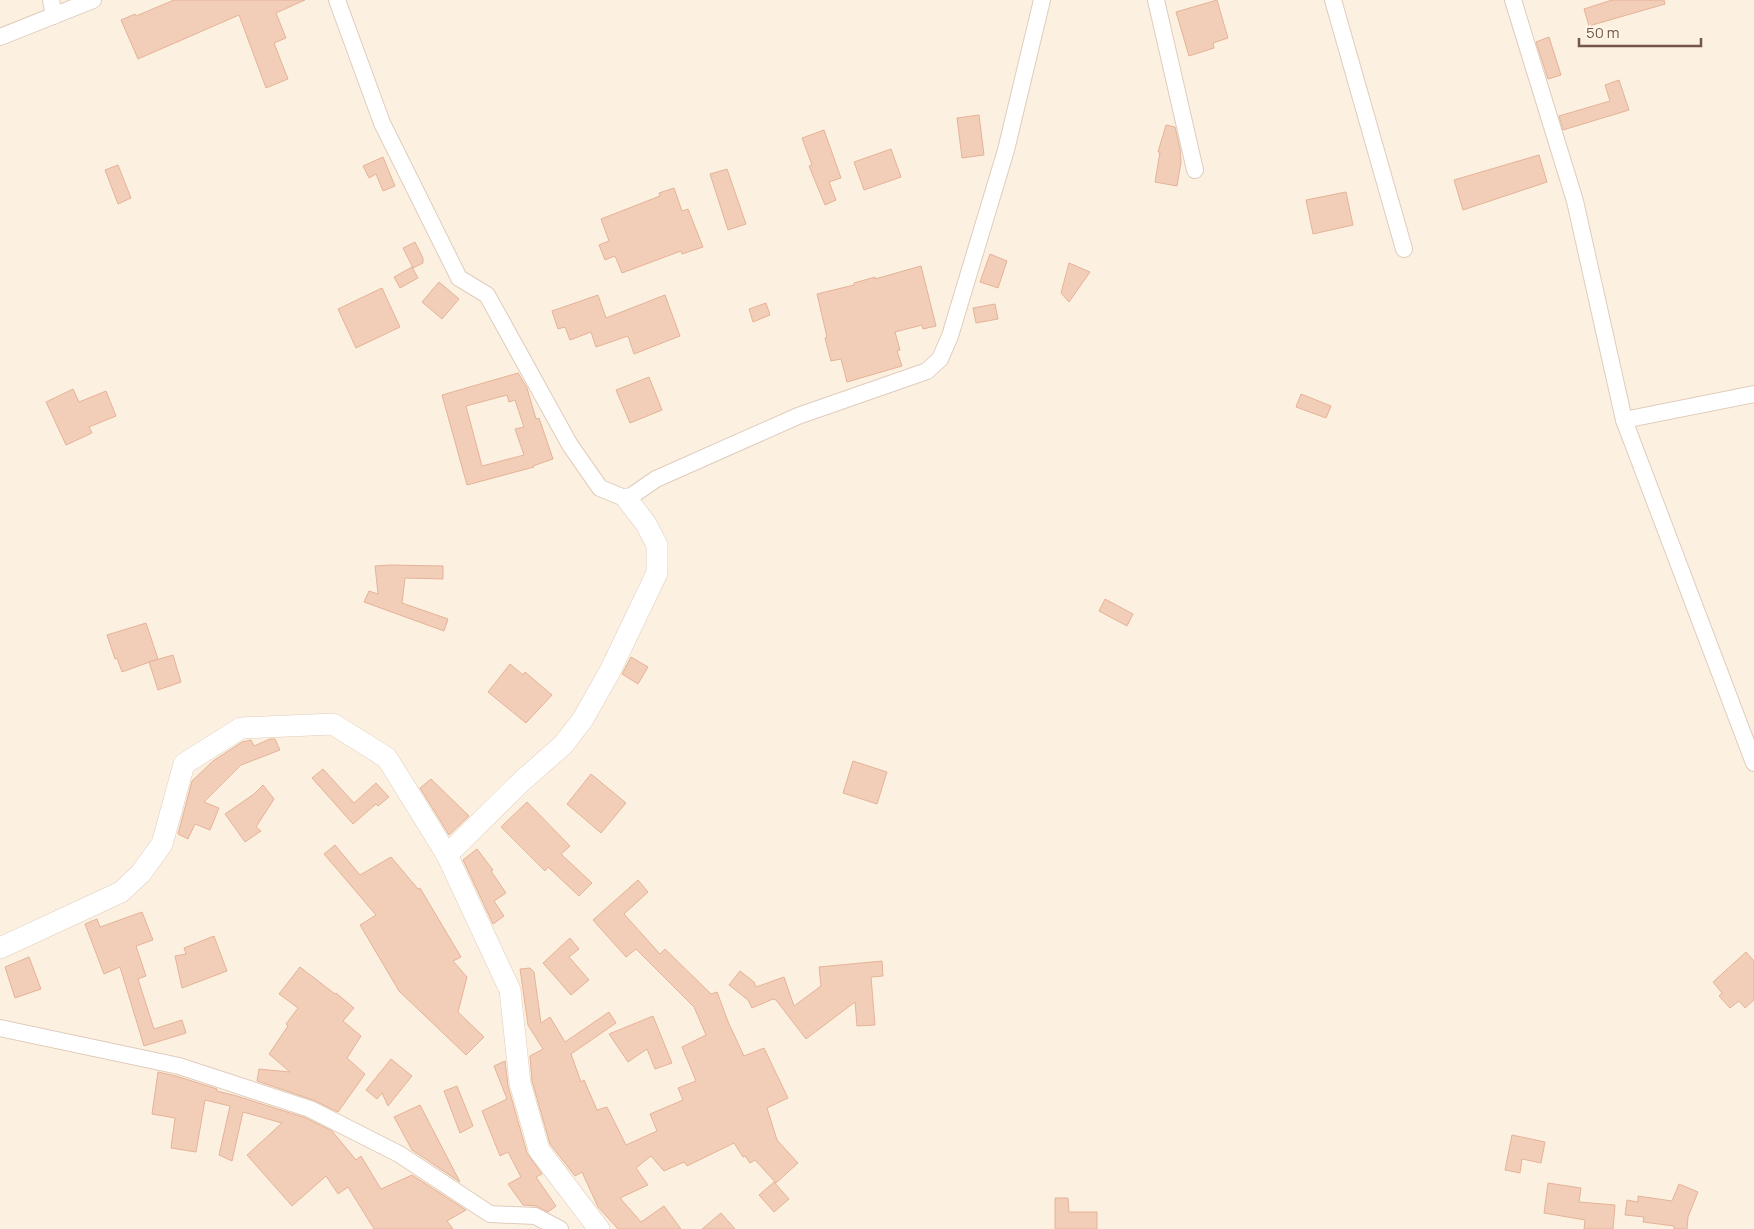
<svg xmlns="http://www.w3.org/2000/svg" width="1754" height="1229" viewBox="0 0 1754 1229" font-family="Manrope,sans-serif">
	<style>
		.building { fill: #f2cdb7; stroke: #e5b398; fill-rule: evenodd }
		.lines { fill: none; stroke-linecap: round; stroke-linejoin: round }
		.minor-casing { stroke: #e0ccbc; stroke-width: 18 }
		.tertiary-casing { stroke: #e0ccbc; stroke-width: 22 }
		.minor { stroke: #fff; stroke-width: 16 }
		.tertiary { stroke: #fff; stroke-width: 21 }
	</style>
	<rect width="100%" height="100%" fill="#fcf1e0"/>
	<!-- building -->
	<g class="building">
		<polygon points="174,0 305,0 276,13 286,38 274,43 288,79 266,88 239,15 138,59 121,20 135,14 136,16"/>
		<polygon points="1217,0 1228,38 1213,43 1214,48 1189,56 1176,12"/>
		<polygon points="1612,0 1664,0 1665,4 1589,26 1584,9"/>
		<polygon points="1549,37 1561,75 1548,79 1536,42"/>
		<polygon points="1619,80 1629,110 1563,130 1559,116 1610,101 1605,85"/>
		<polygon points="979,115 984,155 962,158 957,118"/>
		<polygon points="1166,125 1175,127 1180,149 1181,162 1177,186 1155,182 1160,152 1158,152"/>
		<polygon points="824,130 841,178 829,182 836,200 825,205 809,166 812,165 802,138"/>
		<polygon points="891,149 901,177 864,190 854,162"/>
		<polygon points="1539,155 1547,182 1463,210 1454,180"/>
		<polygon points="383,157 395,186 383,191 376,174 369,178 363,166"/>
		<polygon points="118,165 131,198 118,204 105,170"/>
		<polygon points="727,169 746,224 728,230 710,174"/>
		<polygon points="674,188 682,211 688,209 703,247 682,254 681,251 622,273 615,256 605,260 599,245 609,241 601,219 660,196 659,193"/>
		<polygon points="1346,192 1353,225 1313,234 1306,200"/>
		<polygon points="415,242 423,258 423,263 413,268 403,248"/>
		<polygon points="990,254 1007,261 998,288 980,282"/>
		<polygon points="1069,263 1090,272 1069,302 1061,293"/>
		<polygon points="921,266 936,326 923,329 922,325 895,332 900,350 897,351 902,366 847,382 841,359 831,361 825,338 827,337 817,294 854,285 854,283 875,277 875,279"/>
		<polygon points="412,267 418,278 400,288 394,277"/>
		<polygon points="439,282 459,299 442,319 422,302"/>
		<polygon points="382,288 400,327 356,348 338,309"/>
		<polygon points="598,295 606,318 665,295 680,336 634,354 628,336 596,347 591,332 570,340 565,327 558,329 552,311"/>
		<polygon points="766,303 770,315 753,322 749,309"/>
		<polygon points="995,304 998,319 976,323 973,308"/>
		<path d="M518,373l9,15 9,31 3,-1 14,41 -20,7 1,1 -67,18 -25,-90zM507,395l2,7 6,-2 9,27 -9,2 9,26 -42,11 -16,-60z"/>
		<polygon points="649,377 662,410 630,423 616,390"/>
		<polygon points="73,389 79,402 106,391 116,416 89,427 92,433 66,445 46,402"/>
		<polygon points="1301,394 1331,406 1326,418 1296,407"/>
		<polygon points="390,565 443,566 443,579 405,578 402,603 448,619 444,631 364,602 369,591 378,594 375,566"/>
		<polygon points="1105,599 1133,614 1127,626 1099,611"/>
		<polygon points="146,623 158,659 122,672 117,658 115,659 107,635"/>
		<polygon points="173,655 181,682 158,690 149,662"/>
		<polygon points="631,657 648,667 638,684 622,674"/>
		<polygon points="510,664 523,675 525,672 552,695 526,723 488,692"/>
		<polygon points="270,739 275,739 280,750 241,765 204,802 219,808 210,830 195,824 188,839 178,834 192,781 213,761 242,742 251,740 254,746"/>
		<polygon points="853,761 887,772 877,804 843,793"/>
		<polygon points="323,769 354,803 376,783 389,797 378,806 376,804 353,824 312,778"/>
		<polygon points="591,774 626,803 601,833 567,804"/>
		<polygon points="431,779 469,816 449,835 420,788"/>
		<polygon points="263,785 274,799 256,827 261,831 245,842 225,814 254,794"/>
		<polygon points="527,802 570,846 561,854 592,883 579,896 548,867 545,871 501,827"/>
		<polygon points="335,845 360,875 391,857 418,889 420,888 461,957 453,961 467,977 458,1012 484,1037 466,1055 399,991 360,925 376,915 324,854"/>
		<polygon points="477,849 493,870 491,871 506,893 494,901 504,916 493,924 463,860"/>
		<polygon points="638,880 648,892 624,914 660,954 665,949 711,994 717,992 729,1024 744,1056 764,1048 788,1098 767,1108 777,1140 798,1163 776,1183 755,1160 750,1163 745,1156 743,1157 734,1143 687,1166 684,1162 664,1171 651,1156 636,1168 648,1185 620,1198 641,1222 664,1206 681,1229 618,1229 598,1207 582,1172 575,1176 550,1144 532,1081 530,1056 543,1049 528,1025 520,969 530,968 534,972 541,1023 550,1017 565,1042 609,1012 616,1023 571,1054 581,1082 584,1080 597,1110 607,1107 626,1145 657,1131 650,1114 683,1100 678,1088 696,1081 682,1047 706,1035 694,1007 636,949 626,957 593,920"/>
		<polygon points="142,912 153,940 136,946 146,976 138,979 154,1029 182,1020 186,1033 144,1046 120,967 104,974 85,924 97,919 100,927"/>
		<polygon points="214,936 227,971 182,988 175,956 186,954 184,948"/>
		<polygon points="570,938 579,949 569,957 589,980 571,995 543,963"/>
		<polygon points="1746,952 1754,961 1754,1000 1745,1008 1739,1001 1730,1008 1719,996 1722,993 1713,982"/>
		<polygon points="29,957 41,989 15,998 5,967"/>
		<polygon points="882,961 883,976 871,977 875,1025 857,1026 855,1002 806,1039 776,1000 773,999 752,1008 748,1000 729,985 740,971 754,982 756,987 784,977 794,1006 821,986 819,967"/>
		<polygon points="300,967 335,994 336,993 354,1008 343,1021 361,1036 347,1058 365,1074 338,1112 313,1100 257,1081 259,1069 290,1072 269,1054 288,1026 286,1024 298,1008 279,994"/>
		<polygon points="653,1016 672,1063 655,1069 647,1049 628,1062 609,1034"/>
		<polygon points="391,1059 412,1076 388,1106 382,1093 377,1099 366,1090"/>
		<polygon points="505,1061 508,1086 527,1153 542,1174 536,1177 556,1206 548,1212 536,1206 523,1205 508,1184 521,1177 508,1152 500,1156 482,1111 507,1099 494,1066"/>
		<polygon points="158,1072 176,1076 217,1089 217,1091 237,1096 306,1118 332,1131 356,1160 361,1156 381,1189 412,1175 466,1210 447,1221 453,1229 374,1229 348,1187 338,1194 326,1176 292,1206 247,1155 282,1123 243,1112 232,1161 219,1155 230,1106 205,1100 196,1152 171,1148 175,1118 152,1114"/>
		<polygon points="457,1086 473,1126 460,1133 444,1091"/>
		<polygon points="420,1105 460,1182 412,1150 394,1117"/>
		<polygon points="1512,1135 1545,1142 1541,1163 1522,1159 1520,1173 1505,1170"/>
		<polygon points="774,1182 789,1199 774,1212 759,1195"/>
		<polygon points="1548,1183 1581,1188 1579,1202 1615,1205 1613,1229 1584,1229 1585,1220 1544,1213"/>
		<polygon points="1679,1184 1698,1192 1688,1217 1687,1229 1674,1229 1674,1226 1643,1222 1644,1217 1625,1215 1627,1200 1638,1202 1638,1196 1672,1201"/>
		<polygon points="1055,1198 1068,1198 1069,1212 1097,1212 1097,1229 1055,1229"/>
		<polygon points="721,1213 735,1229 702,1229"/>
	</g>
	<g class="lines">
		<!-- minor casing -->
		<g class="minor-casing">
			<g id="minor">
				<polyline points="51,0 54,16"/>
				<polyline points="337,0 382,123 459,278 487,295 570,445 600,488 627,499 656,479 798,416 927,371 940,359 950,336 1006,150 1042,0"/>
				<polyline points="1156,0 1195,170"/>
				<polyline points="1333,0 1404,249"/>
				<polyline points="1513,0 1575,201 1624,420 1754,763"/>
				<polyline points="0,37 93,0"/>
				<polyline points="1624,420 1754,394"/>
				<polyline points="0,1028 179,1066 310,1109 399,1154 490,1214 535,1216 560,1229"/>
			</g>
		</g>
		<!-- tertiary casing -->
		<g class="tertiary-casing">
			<g id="tertiary">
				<polyline points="0,948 121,892 141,873 162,844 184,764 241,728 333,724 387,758 447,855"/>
				<polyline points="599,1229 539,1150 520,1083 510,990 447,855 522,781 563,745 583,719 610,671 657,573 657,545 646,524 627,499"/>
			</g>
		</g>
		<!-- minor -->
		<use href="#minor" class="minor"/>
		<!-- tertiary -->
		<use href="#tertiary" class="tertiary"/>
	</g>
	<!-- scale -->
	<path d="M1579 38v8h122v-8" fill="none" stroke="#735647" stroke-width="2.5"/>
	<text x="1586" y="38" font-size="15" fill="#735647" stroke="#fff5e6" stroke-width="4" paint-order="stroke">50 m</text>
</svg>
